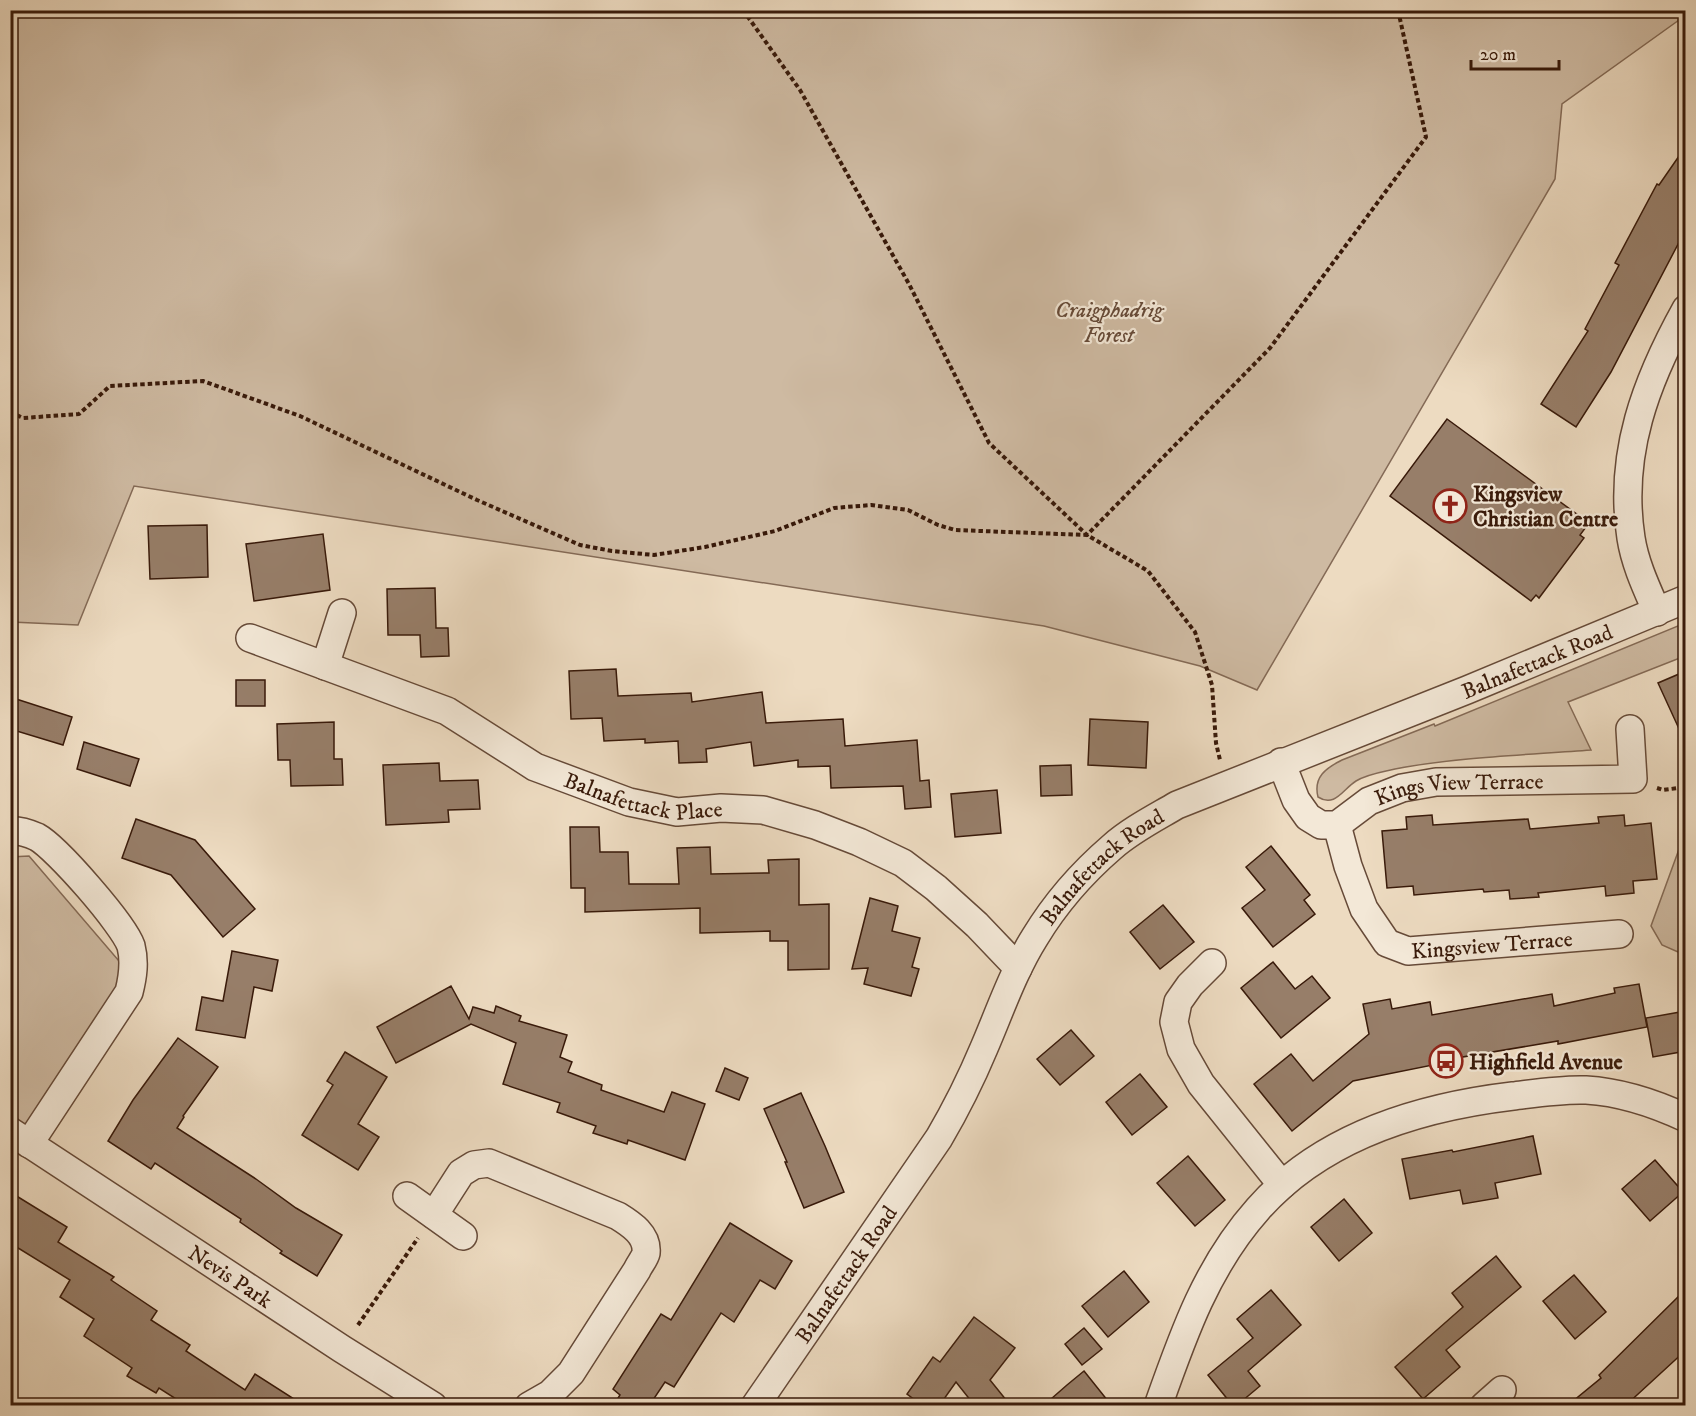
<svg xmlns="http://www.w3.org/2000/svg" width="1696" height="1416" viewBox="0 0 1696 1416" font-family="'IM FELL DW Pica',serif">
	<style>
		.green { fill: #cebaa2; stroke: #846a56; stroke-width: 1.5 }
		.building { fill: #977e69; stroke: #391a0a; stroke-width: 1.5 }
		.lines { fill: none; stroke-linecap: round; stroke-linejoin: round }
		.minor-casing { stroke: #664a38; stroke-width: 30 }
		.path { stroke: #391a0a; stroke-width: 4; stroke-dasharray: 4.5 3; stroke-linecap: butt }
		.minor { stroke: #f3e8d7; stroke-width: 27 }
		.labels { text-anchor: middle; stroke-width: 4.5; stroke-linejoin: round; paint-order: stroke }
		.park-label { font-size: 22px; font-style: italic; fill: #664a38; stroke: #f3e8d7 }
		.poi-label { font-size: 22px; font-weight: bold; fill: #391a0a; stroke: #f3e8d7; text-anchor: start }
		.street-label { font-size: 22px; fill: #391a0a; stroke: #f3e8d7 }
	</style>
	<rect width="100%" height="100%" fill="#eddbc1"/>
	<filter id="stains"><feTurbulence type="fractalNoise" baseFrequency=".00333" numOctaves="4"/><feColorMatrix values="0 0 0 0 .2 0 0 0 0 .09 0 0 0 0 .02 0 0 0 .5 -.17"/></filter>
	<radialGradient id="worn" r=".72"><stop offset=".6" stop-color="#630" stop-opacity="0"/><stop offset="1" stop-color="#630" stop-opacity=".3"/></radialGradient>
	<!-- green -->
	<g class="green">
		<polygon points="11,10 1685,10 1686,15 1562,104 1555,179 1257,690 1200,666 1044,626 134,486 78,625 11,622"/>
		<path d="M1685,623v33l-117,46 23,48c-64,5 -134,7 -196,19 -13,3 -28,5 -39,12 -13,8 -21,27 -38,16 -5,-20 8,-29 24,-37l92,-36 1,2z"/>
		<polygon points="1682,841 1686,841 1685,955 1662,945 1651,926"/>
		<polygon points="29,856 119,961 119,986 27,1126 11,1117 10,857"/>
	</g>
	<!-- building -->
	<g class="building">
		<polygon points="1686,146 1686,229 1611,372 1576,427 1541,404 1588,331 1585,329 1619,265 1615,263 1657,184 1659,185"/>
		<polygon points="1447,419 1589,523 1580,535 1584,538 1539,598 1536,595 1531,601 1390,496"/>
		<polygon points="207,525 208,577 150,579 148,526"/>
		<polygon points="323,534 330,590 254,601 246,544"/>
		<polygon points="435,588 436,628 448,628 449,656 421,657 420,635 388,635 387,589"/>
		<polygon points="616,669 618,696 691,693 692,702 762,692 766,723 843,719 845,746 917,740 920,781 929,780 931,807 905,809 903,786 831,788 830,766 798,767 798,760 754,766 751,742 706,749 707,762 679,763 678,741 645,743 645,739 604,741 602,718 571,719 569,671"/>
		<polygon points="1686,671 1686,744 1658,683"/>
		<rect x="236" y="680" width="29" height="26"/>
		<polygon points="10,697 72,717 63,745 10,729"/>
		<polygon points="1090,719 1148,722 1146,768 1088,765"/>
		<polygon points="334,722 334,759 342,759 343,785 291,786 290,760 278,760 277,724"/>
		<polygon points="84,742 139,759 130,786 77,769"/>
		<polygon points="439,763 440,781 478,780 480,809 448,810 449,822 386,825 383,765"/>
		<polygon points="1071,765 1072,795 1041,796 1040,766"/>
		<polygon points="997,790 1001,833 955,837 951,794"/>
		<polygon points="1432,815 1433,825 1528,819 1530,829 1599,823 1598,817 1624,815 1625,826 1651,823 1657,879 1633,881 1634,893 1606,896 1605,886 1538,893 1539,897 1510,899 1509,890 1484,892 1483,889 1414,895 1413,886 1387,888 1382,831 1407,829 1406,817"/>
		<polygon points="136,819 195,840 255,909 223,937 171,875 122,858"/>
		<polygon points="570,827 599,827 600,852 628,852 629,884 679,884 677,848 710,847 711,874 769,873 768,860 799,859 799,905 829,904 829,969 788,970 788,941 770,941 770,931 700,933 700,908 585,912 585,888 571,888"/>
		<polygon points="1271,846 1310,895 1304,900 1315,914 1273,947 1242,908 1265,890 1246,867"/>
		<polygon points="870,898 898,906 892,931 920,938 912,967 919,969 911,996 864,984 868,968 852,969"/>
		<polygon points="1163,905 1194,942 1160,969 1130,932"/>
		<polygon points="232,951 278,960 272,991 254,987 245,1038 196,1030 202,997 223,1001"/>
		<polygon points="1273,962 1295,989 1312,976 1330,998 1281,1038 1241,988"/>
		<polygon points="1639,984 1647,1027 1558,1044 1558,1041 1433,1062 1433,1065 1353,1081 1292,1131 1254,1084 1291,1054 1313,1081 1369,1034 1363,1004 1390,999 1392,1009 1430,1002 1432,1015 1552,994 1554,1006 1615,993 1614,988"/>
		<polygon points="451,986 469,1019 473,1007 494,1013 496,1006 521,1016 519,1021 567,1035 560,1057 572,1062 568,1072 602,1085 601,1090 664,1112 672,1092 705,1104 685,1160 628,1140 627,1144 593,1133 596,1126 557,1112 560,1103 503,1084 516,1043 471,1024 396,1063 377,1027"/>
		<polygon points="1686,1011 1686,1051 1653,1057 1646,1018"/>
		<polygon points="1071,1030 1094,1056 1060,1085 1037,1059"/>
		<polygon points="178,1038 218,1067 183,1116 184,1117 177,1128 256,1179 296,1208 342,1235 317,1276 280,1253 282,1251 240,1222 241,1219 155,1163 151,1169 108,1141 133,1100"/>
		<polygon points="345,1052 387,1077 358,1124 379,1137 358,1170 302,1135 333,1085 327,1081"/>
		<polygon points="725,1068 748,1078 739,1100 716,1091"/>
		<polygon points="1140,1074 1167,1107 1132,1135 1106,1102"/>
		<polygon points="801,1093 825,1146 844,1192 804,1208 785,1162 787,1162 764,1109"/>
		<polygon points="1533,1136 1541,1174 1495,1183 1498,1198 1463,1204 1460,1190 1410,1199 1402,1159 1452,1150 1453,1152"/>
		<polygon points="1188,1156 1225,1200 1195,1226 1157,1183"/>
		<polygon points="1655,1160 1683,1192 1650,1221 1622,1189"/>
		<polygon points="10,1192 67,1227 58,1242 114,1277 111,1280 157,1311 151,1320 190,1345 186,1351 245,1390 255,1374 305,1406 187,1406 159,1388 156,1393 127,1376 132,1368 84,1336 94,1319 60,1297 70,1280 10,1243"/>
		<polygon points="1344,1199 1372,1233 1339,1261 1311,1227"/>
		<polygon points="730,1223 792,1261 775,1289 760,1280 734,1322 721,1313 674,1387 665,1382 649,1406 613,1406 620,1395 613,1389 661,1314 671,1320"/>
		<polygon points="1496,1256 1521,1287 1446,1350 1460,1367 1423,1399 1395,1367 1463,1307 1452,1293"/>
		<polygon points="1124,1271 1149,1302 1108,1337 1082,1306"/>
		<polygon points="1574,1275 1606,1312 1575,1339 1543,1301"/>
		<polygon points="1686,1289 1686,1350 1625,1406 1567,1406 1601,1378 1599,1375"/>
		<polygon points="1271,1290 1301,1325 1248,1371 1260,1386 1236,1406 1233,1406 1208,1375 1253,1338 1237,1319"/>
		<polygon points="974,1317 1015,1348 990,1380 1011,1406 975,1406 956,1382 939,1406 923,1406 907,1394 933,1357 940,1362"/>
		<polygon points="1084,1328 1102,1349 1082,1365 1065,1344"/>
		<polygon points="1084,1371 1112,1406 1043,1406 1067,1385"/>
	</g>
	<g class="lines">
		<!-- minor casing -->
		<g class="minor-casing">
			<g id="minor">
				<path d="M1657,612c-10,-23 -22,-48 -26,-74 -13,-84 15,-157 55,-229"/>
				<path id="s1" d="M250,638l197,73 88,56 94,35 48,10 44,-4 42,2 52,15 44,17 44,21 33,25 41,37 41,43"/>
				<polyline points="325,666 342,613"/>
				<path id="s2" d="M1281,762l15,38 12,17 13,8h16l32,-24 33,-13 34,-6 197,-3 -3,-50"/>
				<path id="s3" d="M1337,825l11,41 16,43 23,34 21,8 211,-17"/>
				<path d="M10,831c8,-1 20,3 27,6 20,11 87,88 94,109 4,16 2,30 -2,46l-100,152"/>
				<polyline points="1212,963 1190,985 1178,1002 1174,1022 1181,1049 1201,1084 1282,1185"/>
				<path id="s4" d="M10,1131l332,218 91,57"/>
				<polyline points="407,1196 463,1236"/>
				<path d="M434,1215l27,-42 13,-8 15,-2 129,53c13,8 30,19 28,37 -1,5 -7,12 -9,17l-66,103 -21,21 -21,12"/>
				<path id="s5" d="M755,1406l184,-268c17,-29 32,-59 45,-90 16,-37 29,-76 51,-111 20,-33 48,-65 77,-90 19,-17 43,-29 65,-42l290,-115 219,-91"/>
				<path d="M1158,1406c25,-71 49,-140 100,-197 64,-73 162,-102 255,-113 24,-3 49,-7 73,-6 34,2 68,13 100,28"/>
				<polyline points="1484,1406 1502,1390"/>
			</g>
		</g>
		<!-- path -->
		<g class="path">
			<polyline points="743,10 800,90 909,284 989,443 1087,535 1270,348 1426,137 1398,10"/>
			<polyline points="10,412 23,418 79,414 110,386 203,381 300,416 477,500 580,545 612,551 654,555 705,547 775,531 834,508 871,505 908,510 938,525 955,530 1087,535 1148,571 1195,632 1212,685 1216,743 1220,760"/>
			<polyline points="1657,788 1663,790 1686,787"/>
			<polyline points="358,1325 418,1238"/>
		</g>
		<!-- minor -->
		<use href="#minor" class="minor"/>
	</g>
	<!-- icons -->
	<defs>
		<g id="church-ring" transform="scale(1.725)"><circle r="9.5" fill="#f3e8d7" stroke="#8f2418" stroke-width="1.5"/><path d="M-1.2-6h2.4v3.5h3.3v2.4h-3.3V6h-2.4V-.1h-3.3v-2.4h3.3Z" fill="#8f2418"/></g>
		<g id="bus-ring" transform="scale(1.725)"><circle r="9.5" fill="#f3e8d7" stroke="#8f2418" stroke-width="1.5"/><path d="M-5-6H5V4H4V6H2V4H-2V6H-4V4H-5ZM-3.5-4V0h7V-4ZM-3.5 1.2v1.5H-2V1.2ZM2 1.2v1.5H3.5V1.2Z" fill="#8f2418"/></g>
	</defs>
	<g fill-rule="evenodd">
		<use href="#church-ring" x="1450" y="506"/>
		<use href="#bus-ring" x="1446" y="1061"/>
	</g>
	<g class="labels">
		<!-- park labels -->
		<g class="park-label">
			<text x="1109" y="317">Craigphadrig<tspan x="1109" dy="25">Forest</tspan></text>
		</g>
		<!-- poi labels -->
		<g class="poi-label">
			<text x="1473" y="501">Kingsview<tspan x="1473" dy="25">Christian Centre</tspan></text>
			<text x="1469" y="1069">Highfield Avenue</text>
		</g>
		<!-- street labels -->
		<g class="street-label">
			<text dy="8" stroke="none"><textPath href="#s5" startOffset="1132">Balnafettack Road</textPath></text>
			<text dy="8" stroke="none"><textPath href="#s1" startOffset="428">Balnafettack Place</textPath></text>
			<text dy="8" stroke="none"><textPath href="#s2" startOffset="225">Kings View Terrace</textPath></text>
			<text dy="8" stroke="none"><textPath href="#s5" startOffset="646">Balnafettack Road</textPath></text>
			<text dy="8" stroke="none"><textPath href="#s3" startOffset="236">Kingsview Terrace</textPath></text>
			<text dy="8" stroke="none"><textPath href="#s5" startOffset="160">Balnafettack Road</textPath></text>
			<text dy="8" stroke="none"><textPath href="#s4" startOffset="264">Nevis Park</textPath></text>
		</g>
	</g>
	<!-- margin -->
	<rect width="1696" height="1416" fill="none" stroke="#eddbc1" stroke-width="36"/>
	<rect x="12" y="12" width="1672" height="1392" fill="none" stroke="#391a0a" stroke-width="3"/>
	<rect x="18" y="18" width="1660" height="1380" fill="none" stroke="#391a0a" stroke-width="1.5"/>
	<!-- scale -->
	<path d="M1471 60v9h88v-9" fill="none" stroke="#391a0a" stroke-width="3"/>
	<text x="1480" y="60" font-size="18" fill="#391a0a" stroke="#f3e8d7" stroke-width="4.5" paint-order="stroke">20 m</text>
	<rect width="100%" height="100%" filter="url(#stains)"/>
	<rect width="100%" height="100%" fill="url(#worn)"/>
</svg>
